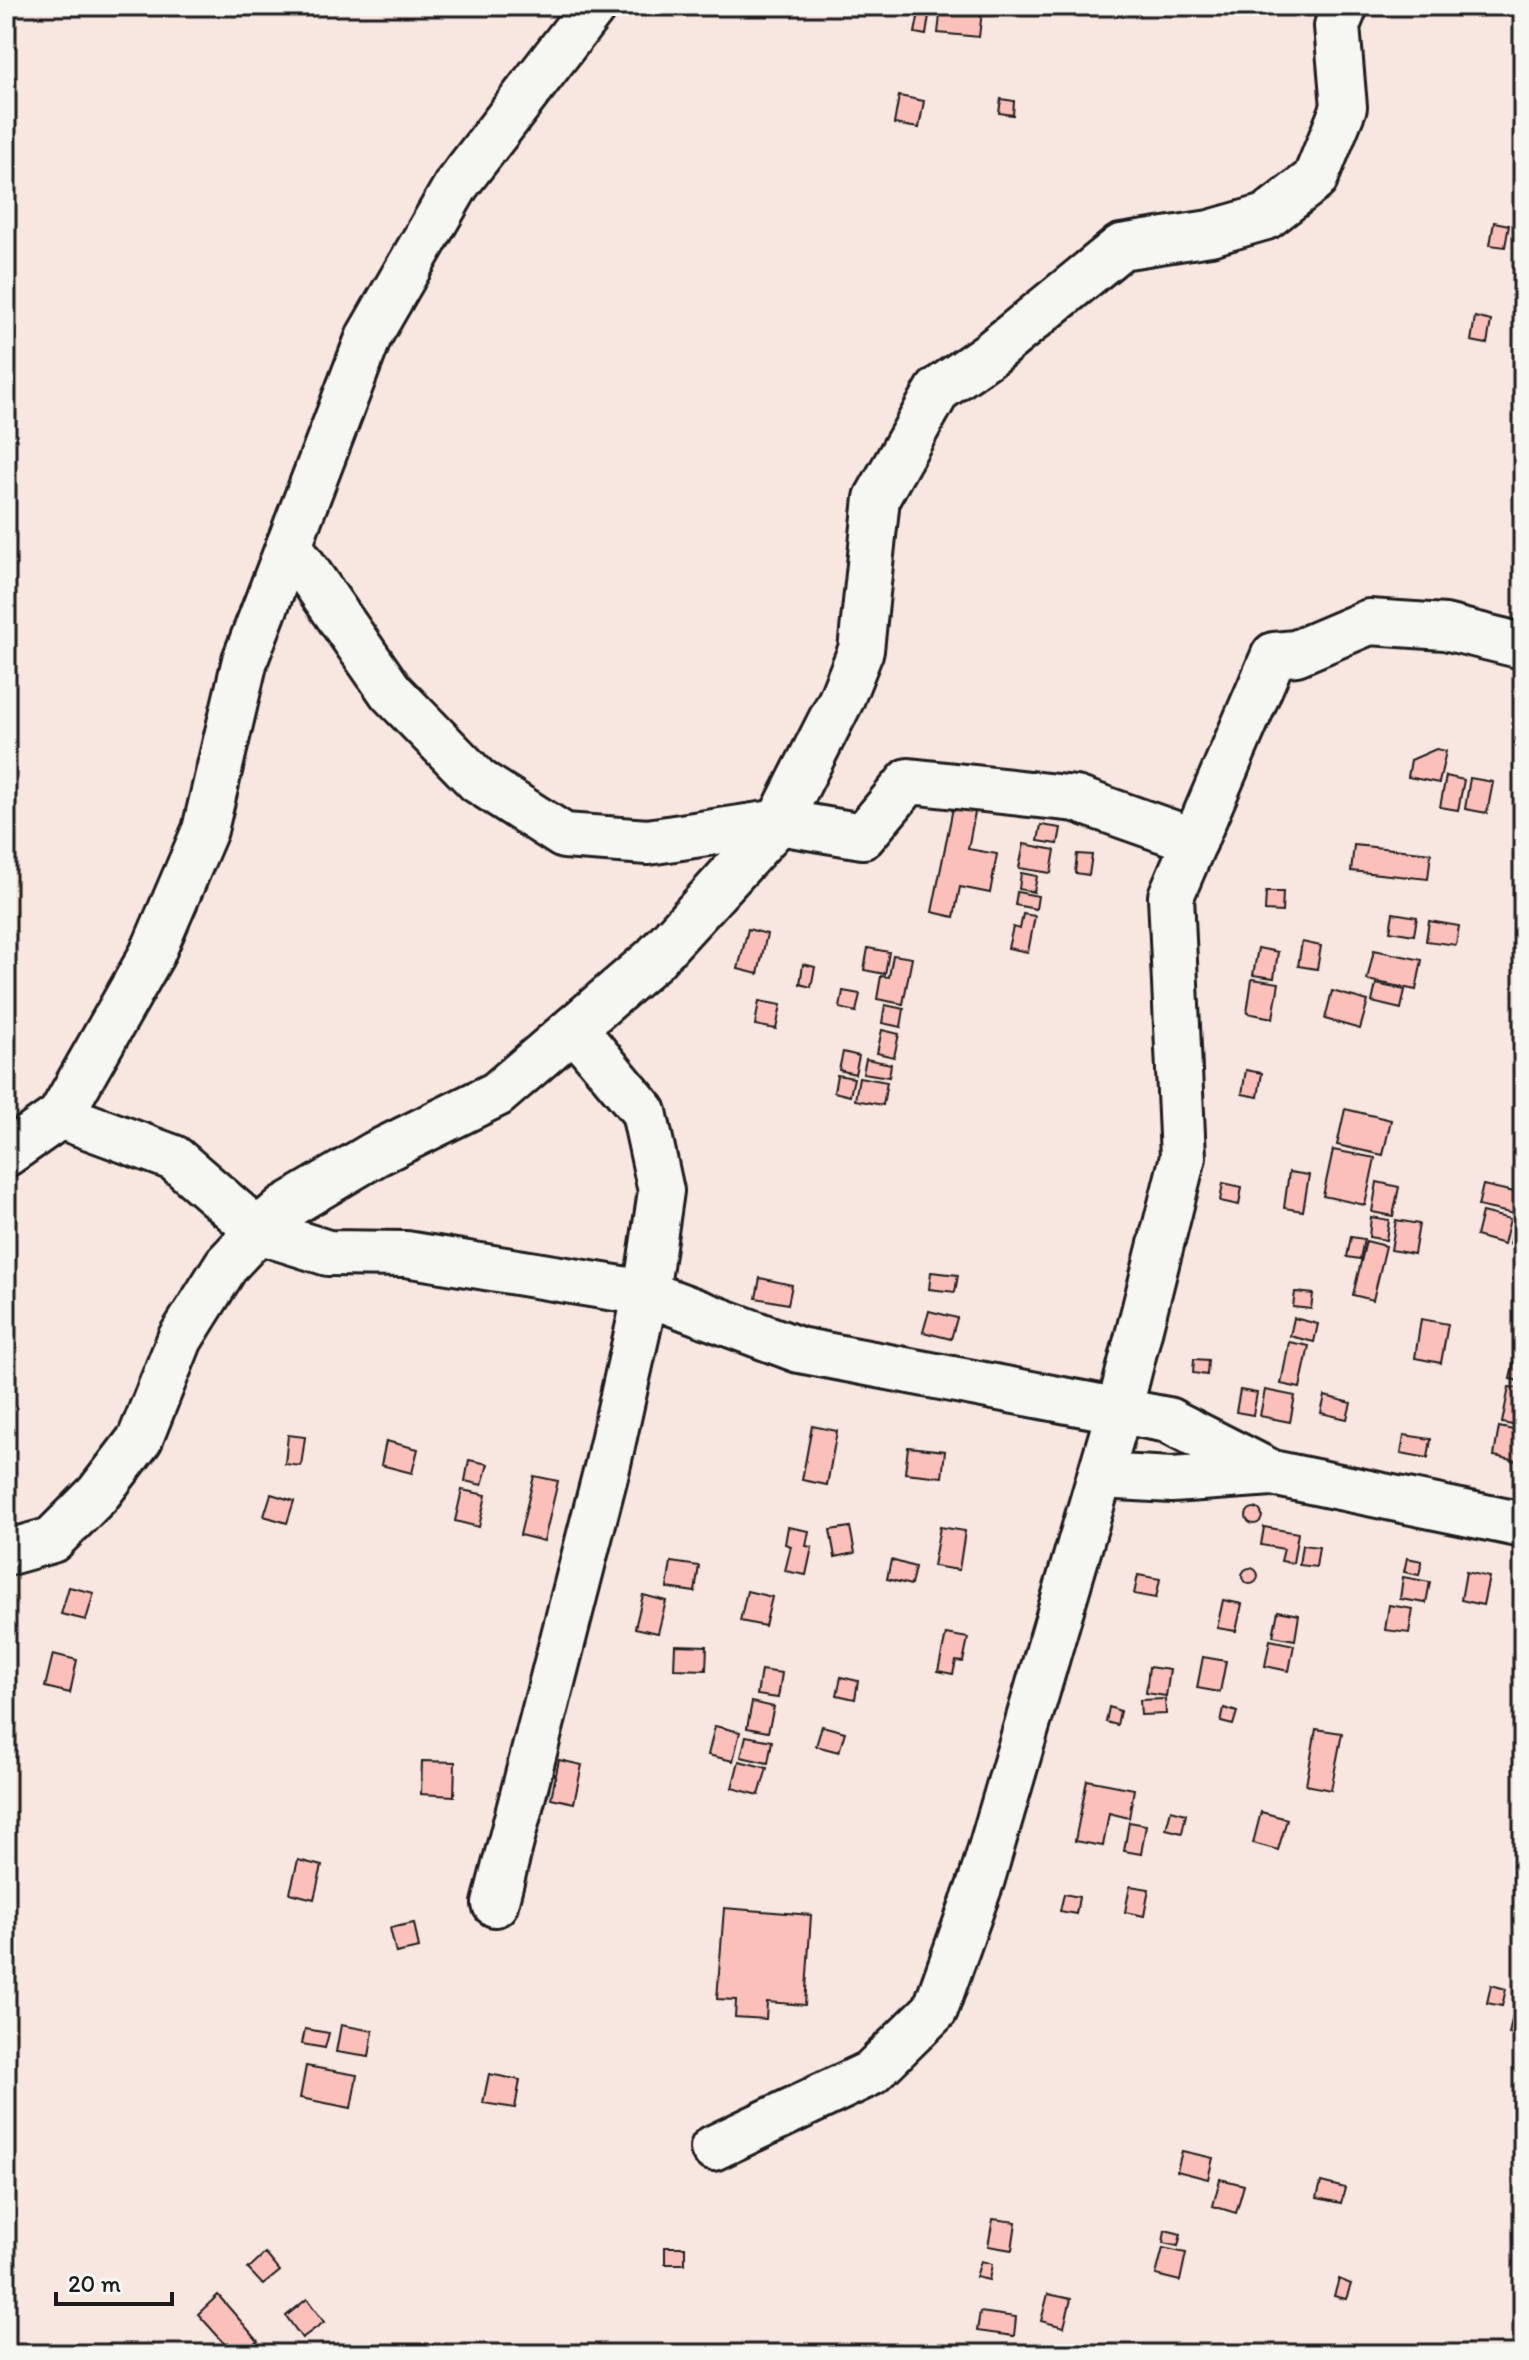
<svg xmlns="http://www.w3.org/2000/svg" width="1529" height="2360" viewBox="0 0 1529 2360" font-family="Itim,sans-serif">
	<style>
		.building { fill: #fcc0ba; stroke: #1c1c1c; stroke-width: 2 }
		.lines { fill: none; stroke-linecap: round; stroke-linejoin: round }
		.minor-casing { stroke: #1c1c1c; stroke-width: 50 }
		.minor { stroke: #f6f6f2; stroke-width: 44 }
	</style>
	<rect width="100%" height="100%" fill="#f8e6e1"/>
	<filter id="ink" filterUnits="userSpaceOnUse"><feTurbulence type="fractalNoise" baseFrequency=".0125" numOctaves="2"/><feDisplacementMap in="SourceGraphic" scale="16" xChannelSelector="R" yChannelSelector="G"/><feConvolveMatrix kernelMatrix="1 2 1 2 8 2 1 2 1" color-interpolation-filters="sRGB"/></filter>
	<g filter="url(#ink)">
		<!-- building -->
		<g class="building">
			<polygon points="920,7 930,9 926,35 915,33"/>
			<polygon points="941,7 982,11 979,37 938,33"/>
			<polygon points="899,96 924,101 919,128 894,124"/>
			<polygon points="1001,99 1014,101 1013,115 999,113"/>
			<polygon points="1494,222 1509,225 1505,247 1490,245"/>
			<polygon points="1475,317 1491,321 1487,344 1471,341"/>
			<polygon points="1436,749 1446,751 1439,783 1408,777 1411,760"/>
			<polygon points="1446,776 1464,780 1458,810 1440,807"/>
			<polygon points="1470,778 1493,782 1487,813 1465,809"/>
			<polygon points="953,808 975,812 968,849 997,854 990,893 960,887 954,917 932,912"/>
			<polygon points="1041,825 1061,828 1058,844 1038,841"/>
			<polygon points="1024,844 1055,850 1051,873 1019,868"/>
			<polygon points="1354,845 1431,853 1428,879 1351,871"/>
			<polygon points="1077,854 1092,855 1089,875 1075,873"/>
			<polygon points="1021,873 1037,876 1034,892 1019,889"/>
			<polygon points="1017,892 1038,896 1036,909 1015,905"/>
			<polygon points="1266,892 1283,892 1282,912 1265,911"/>
			<polygon points="1393,913 1417,917 1414,935 1390,931"/>
			<polygon points="1023,914 1035,916 1028,952 1008,948 1013,927 1020,929"/>
			<polygon points="1429,921 1459,926 1456,945 1426,941"/>
			<polygon points="748,929 767,934 758,974 738,969"/>
			<polygon points="1302,942 1321,946 1317,969 1298,966"/>
			<polygon points="868,948 889,952 885,974 864,970"/>
			<polygon points="1258,948 1278,952 1274,978 1253,975"/>
			<polygon points="1374,950 1422,960 1416,990 1367,980"/>
			<polygon points="893,955 912,958 903,1004 877,999 881,976 889,977"/>
			<polygon points="803,964 815,967 811,987 800,984"/>
			<polygon points="1252,979 1279,983 1273,1018 1247,1013"/>
			<polygon points="1376,984 1405,990 1401,1009 1372,1002"/>
			<polygon points="843,991 860,994 856,1012 840,1008"/>
			<polygon points="1332,991 1368,1001 1360,1029 1325,1019"/>
			<polygon points="759,1001 781,1005 776,1029 755,1025"/>
			<polygon points="885,1005 904,1009 901,1027 882,1023"/>
			<polygon points="882,1030 899,1034 894,1057 877,1053"/>
			<polygon points="843,1052 859,1056 855,1074 839,1070"/>
			<polygon points="866,1059 891,1064 889,1077 863,1073"/>
			<polygon points="1246,1070 1262,1073 1258,1097 1242,1094"/>
			<polygon points="837,1075 854,1078 850,1096 834,1092"/>
			<polygon points="859,1077 887,1082 883,1105 855,1100"/>
			<polygon points="1345,1109 1391,1120 1383,1155 1337,1145"/>
			<polygon points="1333,1150 1375,1158 1365,1205 1323,1196"/>
			<polygon points="1289,1172 1309,1175 1303,1211 1284,1208"/>
			<polygon points="1377,1182 1399,1187 1393,1216 1372,1212"/>
			<polygon points="1223,1183 1242,1187 1239,1205 1220,1201"/>
			<polygon points="1483,1185 1523,1194 1523,1216 1478,1206"/>
			<polygon points="1482,1212 1510,1219 1504,1244 1476,1236"/>
			<polygon points="1371,1217 1389,1220 1386,1240 1369,1237"/>
			<polygon points="1396,1220 1419,1224 1414,1254 1391,1250"/>
			<polygon points="1515,1223 1523,1224 1523,1246 1510,1244"/>
			<polygon points="1351,1237 1364,1239 1360,1259 1347,1257"/>
			<polygon points="1366,1241 1386,1246 1373,1300 1353,1295"/>
			<polygon points="931,1272 958,1275 955,1292 929,1289"/>
			<polygon points="760,1278 792,1285 788,1304 756,1298"/>
			<polygon points="1295,1292 1313,1294 1311,1309 1293,1307"/>
			<polygon points="929,1311 957,1318 951,1339 923,1332"/>
			<polygon points="1294,1318 1318,1324 1314,1342 1290,1336"/>
			<polygon points="1421,1319 1448,1324 1441,1363 1415,1358"/>
			<polygon points="1289,1342 1309,1346 1300,1388 1281,1384"/>
			<polygon points="1515,1356 1523,1358 1523,1382 1510,1379"/>
			<polygon points="1194,1359 1208,1360 1207,1375 1193,1373"/>
			<polygon points="1509,1387 1523,1389 1523,1427 1502,1423"/>
			<polygon points="1240,1390 1257,1393 1253,1415 1236,1412"/>
			<polygon points="1265,1390 1295,1396 1290,1422 1260,1416"/>
			<polygon points="1325,1396 1351,1403 1347,1419 1321,1413"/>
			<polygon points="812,1426 837,1431 827,1485 802,1480"/>
			<polygon points="1499,1427 1523,1432 1518,1461 1494,1456"/>
			<polygon points="288,1435 305,1437 301,1466 285,1464"/>
			<polygon points="1404,1435 1431,1439 1428,1458 1401,1453"/>
			<polygon points="386,1441 418,1449 412,1473 381,1465"/>
			<polygon points="908,1447 945,1451 942,1477 905,1473"/>
			<polygon points="469,1460 488,1464 482,1485 465,1481"/>
			<polygon points="534,1476 558,1481 544,1541 520,1535"/>
			<polygon points="462,1490 486,1495 479,1527 455,1521"/>
			<polygon points="271,1494 294,1501 287,1523 264,1516"/>
			<circle cx="1254" cy="1516" r="8"/>
			<polygon points="788,1527 809,1531 806,1546 812,1547 806,1575 785,1571 791,1546 785,1544"/>
			<polygon points="850,1527 855,1553 835,1557 830,1530"/>
			<polygon points="940,1527 965,1531 959,1570 933,1566"/>
			<polygon points="1264,1527 1298,1533 1293,1563 1281,1561 1284,1549 1261,1545"/>
			<polygon points="1302,1545 1319,1547 1316,1567 1299,1565"/>
			<polygon points="1407,1558 1422,1561 1419,1575 1404,1572"/>
			<polygon points="891,1560 915,1567 911,1585 887,1579"/>
			<polygon points="671,1562 699,1566 695,1592 667,1588"/>
			<circle cx="1250" cy="1576" r="8"/>
			<polygon points="1466,1572 1489,1577 1483,1605 1461,1600"/>
			<polygon points="1138,1575 1160,1579 1156,1598 1134,1594"/>
			<polygon points="1403,1577 1430,1582 1426,1603 1400,1599"/>
			<polygon points="69,1587 94,1593 86,1620 61,1614"/>
			<polygon points="747,1591 772,1597 765,1626 740,1621"/>
			<polygon points="643,1595 666,1601 658,1633 635,1628"/>
			<polygon points="1223,1600 1242,1604 1236,1631 1217,1628"/>
			<polygon points="1389,1605 1413,1609 1409,1633 1385,1630"/>
			<polygon points="1278,1611 1299,1615 1295,1640 1273,1636"/>
			<polygon points="946,1634 968,1638 963,1662 956,1661 953,1674 938,1671"/>
			<polygon points="1270,1640 1294,1645 1289,1671 1265,1666"/>
			<polygon points="675,1645 707,1646 706,1670 674,1669"/>
			<polygon points="53,1654 77,1660 70,1693 45,1687"/>
			<polygon points="1203,1657 1226,1661 1220,1692 1197,1688"/>
			<polygon points="1149,1667 1170,1670 1166,1696 1146,1693"/>
			<polygon points="761,1670 782,1673 778,1698 757,1695"/>
			<polygon points="841,1677 858,1681 855,1699 837,1695"/>
			<polygon points="1165,1699 1166,1714 1141,1715 1140,1700"/>
			<polygon points="752,1702 774,1707 768,1732 747,1728"/>
			<polygon points="1109,1707 1120,1711 1117,1725 1106,1722"/>
			<polygon points="1224,1708 1237,1712 1233,1725 1221,1722"/>
			<polygon points="715,1726 740,1732 733,1761 708,1755"/>
			<polygon points="822,1726 845,1732 839,1752 816,1746"/>
			<polygon points="1316,1729 1342,1733 1331,1790 1306,1785"/>
			<polygon points="746,1736 772,1741 768,1763 741,1757"/>
			<polygon points="559,1760 582,1765 574,1803 551,1798"/>
			<polygon points="422,1761 455,1762 454,1796 421,1794"/>
			<polygon points="739,1761 767,1768 759,1795 732,1788"/>
			<polygon points="1087,1780 1134,1789 1129,1818 1109,1813 1103,1846 1075,1841"/>
			<polygon points="1171,1810 1186,1814 1182,1833 1166,1829"/>
			<polygon points="1261,1812 1287,1819 1278,1850 1253,1843"/>
			<polygon points="1129,1822 1146,1825 1141,1854 1124,1851"/>
			<polygon points="298,1860 322,1866 314,1899 290,1893"/>
			<polygon points="1130,1886 1149,1889 1144,1916 1125,1912"/>
			<polygon points="1064,1894 1079,1897 1076,1914 1060,1911"/>
			<polygon points="724,1908 811,1915 805,2005 767,2002 766,2019 735,2017 736,2000 717,1999"/>
			<polygon points="414,1923 419,1948 396,1953 390,1928"/>
			<polygon points="1491,1985 1506,1989 1502,2006 1487,2003"/>
			<polygon points="1514,2010 1523,2012 1523,2037 1509,2034"/>
			<polygon points="341,2025 373,2031 369,2057 336,2052"/>
			<polygon points="305,2029 329,2033 325,2048 302,2044"/>
			<polygon points="306,2066 357,2075 351,2108 300,2098"/>
			<polygon points="489,2074 520,2080 515,2108 483,2103"/>
			<polygon points="1182,2151 1213,2158 1208,2179 1177,2171"/>
			<polygon points="1220,2179 1244,2185 1236,2213 1213,2206"/>
			<polygon points="1321,2182 1345,2188 1341,2203 1317,2198"/>
			<polygon points="993,2219 1016,2222 1012,2250 988,2246"/>
			<polygon points="1165,2230 1181,2234 1178,2246 1163,2243"/>
			<rect x="665" y="2247" width="20" height="17"/>
			<polygon points="1163,2248 1186,2253 1180,2281 1156,2275"/>
			<polygon points="265,2253 280,2271 263,2285 248,2269"/>
			<polygon points="981,2261 992,2264 989,2280 976,2277"/>
			<polygon points="1339,2279 1351,2284 1346,2299 1334,2296"/>
			<polygon points="1048,2294 1071,2299 1064,2327 1041,2321"/>
			<polygon points="218,2295 258,2341 243,2354 234,2354 198,2314"/>
			<polygon points="307,2299 324,2322 302,2338 286,2316"/>
			<polygon points="980,2312 1016,2317 1014,2336 977,2331"/>
		</g>
		<g class="lines">
			<!-- minor casing -->
			<g class="minor-casing">
				<g id="minor">
					<polyline points="289,545 391,692 478,781 564,836 648,842 779,822 863,836 909,781 1076,799 1195,841"/>
					<polyline points="60,1116 174,1158 258,1231 328,1253 406,1254 646,1293 799,1350 1168,1420 1272,1473"/>
					<polyline points="6,1154 60,1116 152,954 205,830 245,660 369,336 457,184 594,6"/>
					<polyline points="1100,1476 1172,1480 1272,1473 1523,1525"/>
					<polyline points="6,1553 52,1540 98,1494 140,1439 180,1339 227,1264 258,1231 284,1208 375,1154 497,1094 654,959 779,822 841,700 861,650 877,498 938,390 991,353 1121,247 1210,233 1266,217 1315,179 1344,107 1337,26 1345,6"/>
					<polyline points="495,1904 607,1468 646,1293 661,1191 644,1112 574,1028"/>
					<polyline points="713,2148 871,2073 935,2010 982,1879 1119,1411 1183,1157 1171,896 1274,655 1296,653 1369,622 1445,627 1523,646"/>
				</g>
			</g>
			<!-- minor -->
			<use href="#minor" class="minor"/>
		</g>
	</g>
	<!-- margin -->
	<rect width="1529" height="2360" fill="none" stroke="#f6f6f2" stroke-width="32"/>
	<rect x="16" y="16" width="1497" height="2328" fill="none" stroke="#1c1c1c" stroke-width="3" filter="url(#ink)"/>
	<!-- scale -->
	<path d="M56 2292v12h116v-12" fill="none" stroke="#1c1c1c" stroke-width="4"/>
	<text x="68" y="2292" font-size="24" fill="#1c1c1c" stroke="#f6f6f2" stroke-width="6" paint-order="stroke">20 m</text>
</svg>
